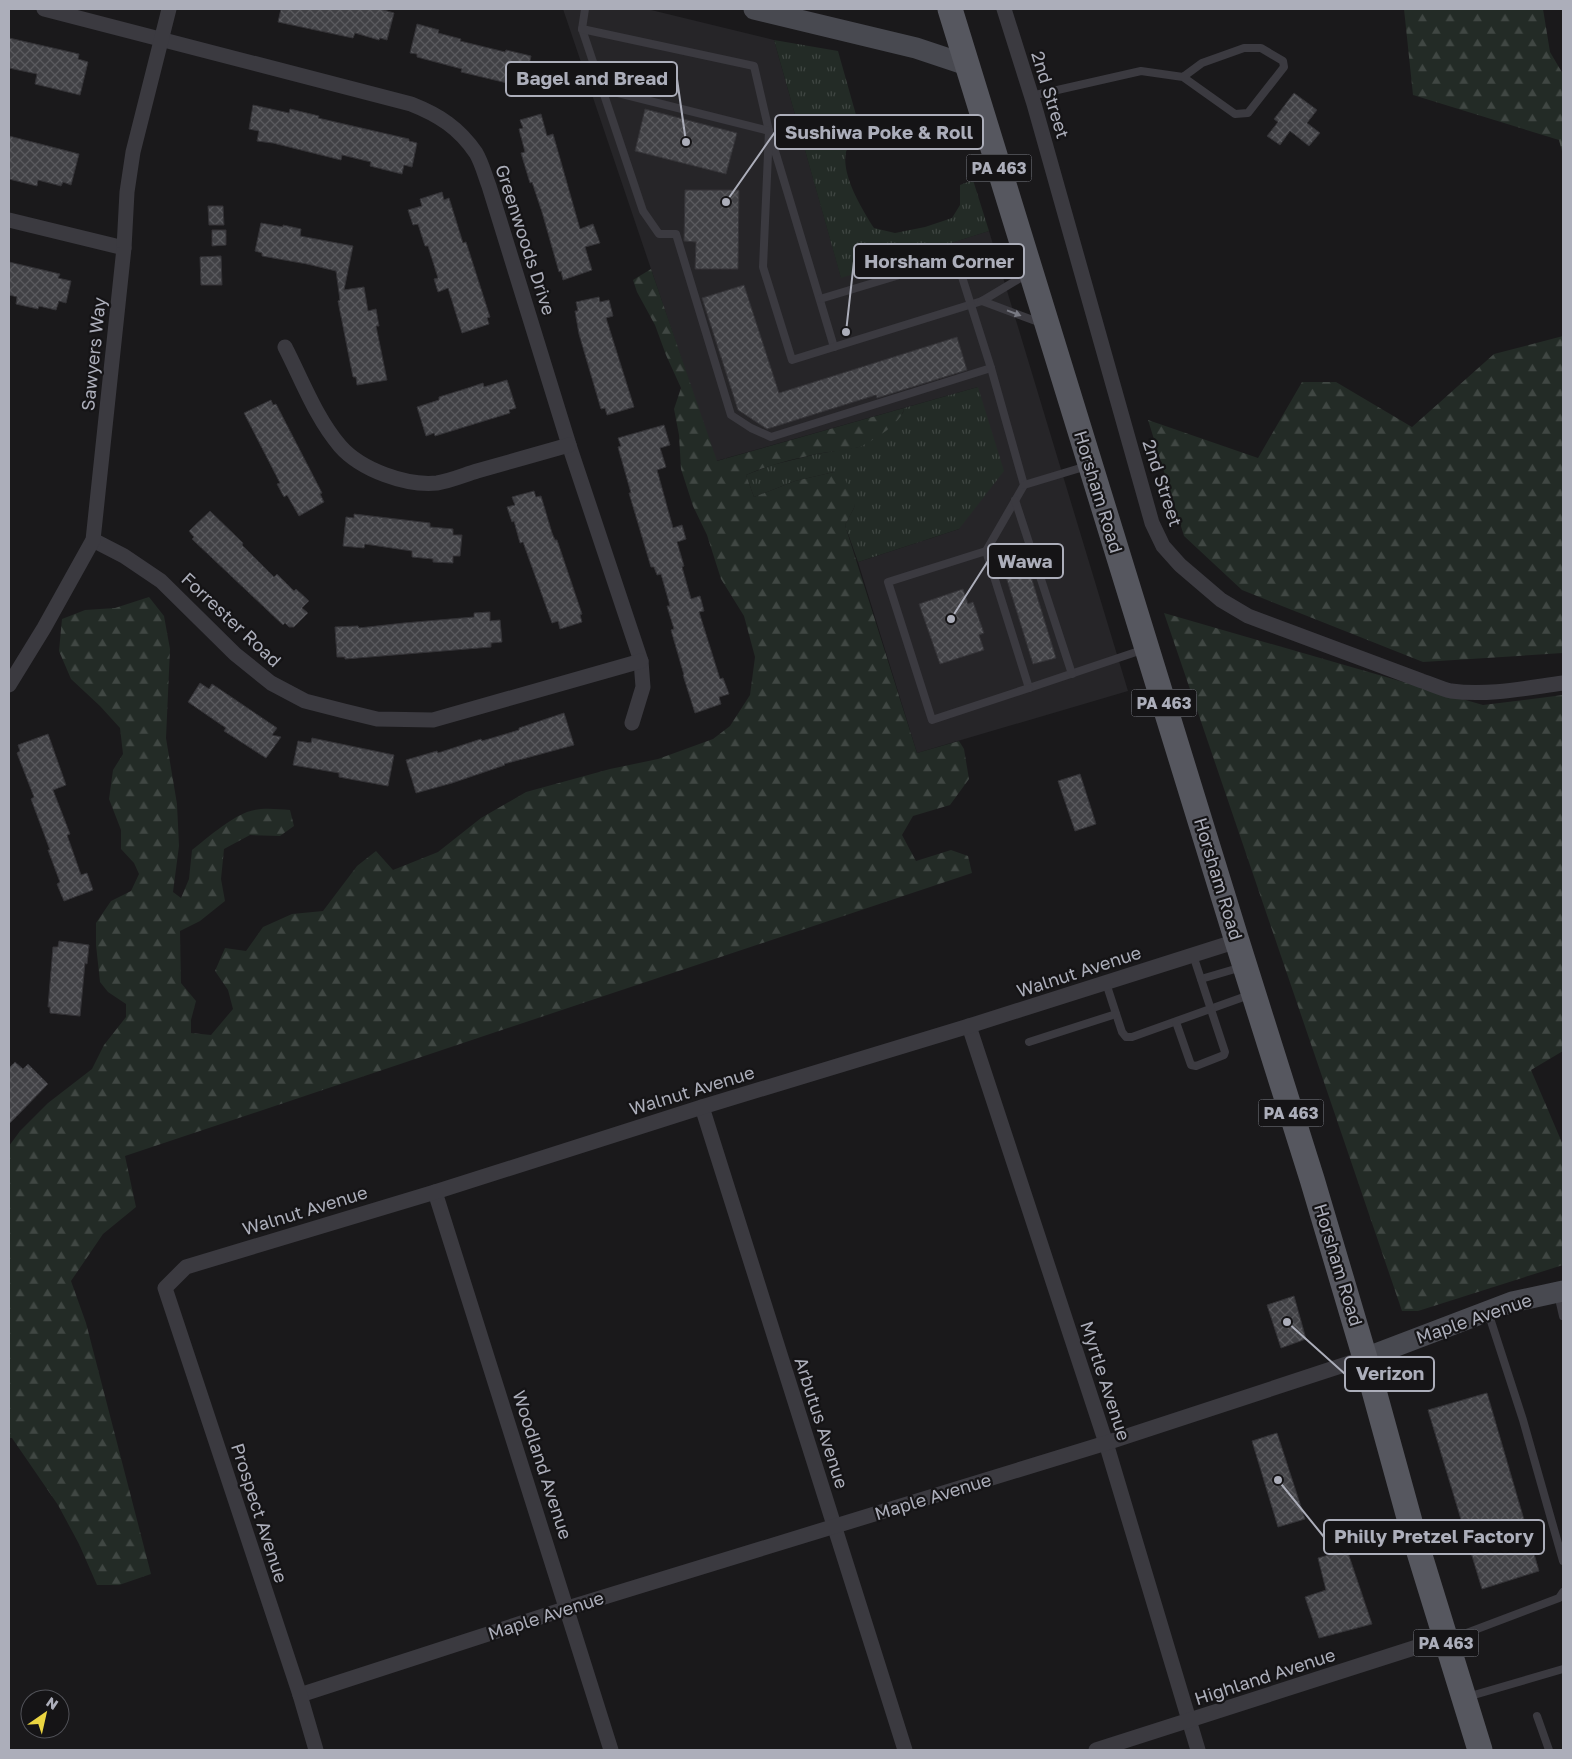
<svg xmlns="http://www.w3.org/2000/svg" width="1572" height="1759" viewBox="0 0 1572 1759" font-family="'Golos Text',sans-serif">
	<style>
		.built { fill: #262528 }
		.grass { fill: url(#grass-tufts) }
		.forest { fill: url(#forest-firs) }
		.building { fill: url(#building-cross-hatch); stroke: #343337 }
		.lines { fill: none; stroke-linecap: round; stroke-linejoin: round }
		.lane { stroke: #3b3a40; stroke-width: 8 }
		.street { stroke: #3b3a40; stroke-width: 15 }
		.secondary { stroke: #484950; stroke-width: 21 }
		.primary { stroke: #56575f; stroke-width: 25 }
		.oneway { fill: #797a83 }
		.labels { text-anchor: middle; stroke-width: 4.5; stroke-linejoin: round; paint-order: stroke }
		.shield { fill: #151416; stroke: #7f8089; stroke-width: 1 }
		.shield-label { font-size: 16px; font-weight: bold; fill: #acaeba }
		.street-label { font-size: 18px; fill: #acaeba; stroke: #151416 }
		.leader { fill: none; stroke: #acaeba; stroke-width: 2 }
		.callout-dot { fill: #acaeba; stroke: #151416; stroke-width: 2 }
		.callout { fill: #151416; stroke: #acaeba; stroke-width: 2 }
		.callout-label { font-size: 19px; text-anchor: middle; font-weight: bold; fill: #acaeba }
	</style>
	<defs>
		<pattern id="grass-tufts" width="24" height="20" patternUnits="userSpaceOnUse" patternTransform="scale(1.25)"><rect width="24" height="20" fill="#232b26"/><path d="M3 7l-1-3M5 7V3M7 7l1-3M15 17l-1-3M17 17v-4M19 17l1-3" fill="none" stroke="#404743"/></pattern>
		<pattern id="forest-firs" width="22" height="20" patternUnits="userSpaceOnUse" patternTransform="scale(1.25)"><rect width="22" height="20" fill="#232b26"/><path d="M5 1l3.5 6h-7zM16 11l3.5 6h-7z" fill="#404743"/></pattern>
		<pattern id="building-cross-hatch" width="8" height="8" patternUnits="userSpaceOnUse" patternTransform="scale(1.25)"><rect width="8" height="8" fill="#414145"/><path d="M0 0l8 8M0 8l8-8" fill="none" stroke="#5a5a5e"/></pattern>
	</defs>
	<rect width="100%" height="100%" fill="#1a191b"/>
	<!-- built -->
	<polygon class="built" points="563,9 647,9 774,40 841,277 989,231 1128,691 917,753 858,562 959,529 978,387 716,461"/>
	<!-- grass -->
	<g class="grass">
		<path d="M774,40l64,11 20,71 12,-1c-4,6 -23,26 -24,31 -5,23 16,57 28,76l21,5 30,-6 27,-9 8,-13v-20l13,-5 16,51 -148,47z"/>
		<polygon points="978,387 1004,471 959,529 858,562 845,525 855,506 834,472 795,481 754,497 746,475 772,465 817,454 859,447 903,413 904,408"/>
	</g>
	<!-- forest -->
	<g class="forest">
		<polygon points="1404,9 1543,9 1550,52 1563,74 1563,155 1559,140 1413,95"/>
		<path d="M651,269l66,192 187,-53c-1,14 -32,34 -45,39 -13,4 -29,4 -42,7 -24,5 -49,11 -71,21l8,22 41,-16 39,-9 12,9 9,25 -10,19 72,228 42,-12 5,8 5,30 -19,26 -37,11 -11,19 14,26 35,-11 17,6 4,17 -847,283 11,51 -33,27 -32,47 15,42 65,251 -32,11h-22l-18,-41 -21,-39 -46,-67h-3v-292l11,-15 28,-28 44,-34 12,-24 22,-28v-13l-18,-12 -8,-10 -4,-37v-22l15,-22 20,-10 8,-17 -5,-11 -13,-14v-19l-12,-31 4,-29 10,-16 -3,-26 -20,-22 -29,-27 -12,-28 3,-32 23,-9 30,-2 34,-11 15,19 6,33 -4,89 11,66 2,42 -6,46 8,6 8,-19 3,-29c15,-12 37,-31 55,-38 13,-5 29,-3 43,-2l4,16 -14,10 -30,-1 -26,14 -3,30 4,22 -25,20 -20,10 1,52 15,18 -5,19v13l20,2 22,-26 -5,-19 -13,-19 10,-23 21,3 17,-24 29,-13 31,-3 34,-45 19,-15 17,19 45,-18 43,-34 45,-26 84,-23 48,-10 55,-20 17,-13 20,-31 5,-38 -11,-41 -23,-37 -14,-44 -14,-29 -12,-37 -2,-34 -5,-26 7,-21 -15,-33 -11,-30 -18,-33 -4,-12z"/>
		<polygon points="1563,336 1563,653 1423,662 1242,590 1184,536 1148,420 1258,458 1302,382 1336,382 1412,427 1494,354"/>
		<polygon points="1164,613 1483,705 1563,695 1563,1051 1531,1070 1563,1145 1563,1265 1418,1311 1402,1311"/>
	</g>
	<!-- building -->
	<g class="building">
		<polygon points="281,9 380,9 394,13 387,40 380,38 379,40 355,33 353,38 278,22"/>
		<polygon points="417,24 439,30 438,33 461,39 460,41 505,52 506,50 531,56 524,87 461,72 462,69 417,57 417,54 410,53"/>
		<polygon points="9,38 79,54 78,59 88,62 80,95 35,84 37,74 9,68"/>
		<polygon points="1294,93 1317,110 1307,123 1320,133 1309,146 1290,131 1280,145 1267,136 1278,122 1274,119"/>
		<polygon points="253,105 289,113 290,109 319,116 318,118 409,139 409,141 417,143 412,167 404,165 402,174 370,166 371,162 342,155 341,160 273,143 257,141 259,131 249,129"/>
		<polygon points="645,109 737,133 726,174 635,151"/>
		<polygon points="541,114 547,136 553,134 580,229 593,224 600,243 585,247 592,270 563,280 561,271 559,272 542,212 532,182 530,183 521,153 525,152 519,129 523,128 520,120"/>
		<polygon points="9,136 79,154 71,185 63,182 61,186 38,180 37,186 9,179"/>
		<polygon points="685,190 739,190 738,269 695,269 696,242 684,241"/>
		<polygon points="442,192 444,200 449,198 463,243 466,242 490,317 487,318 489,324 462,333 448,288 438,292 434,279 438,278 428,246 425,246 418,224 413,225 408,210 422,206 420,199"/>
		<polygon points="208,206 223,206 224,225 209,225"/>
		<polygon points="261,223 283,227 283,225 301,229 300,236 353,246 344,290 364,287 368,311 376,309 379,326 376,326 387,380 357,385 356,377 353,377 338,301 340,300 336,271 307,264 262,256 262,253 255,251"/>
		<polygon points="212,230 226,230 226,245 212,246"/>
		<polygon points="221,256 222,285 201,285 200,257"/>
		<polygon points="9,262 60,274 58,278 71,281 66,303 59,301 56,310 39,306 38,309 16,304 17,297 9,295"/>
		<polygon points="744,285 779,393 957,337 967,370 877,398 876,395 767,429 738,410 702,298"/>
		<polygon points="599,297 600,302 609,300 613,316 606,318 634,407 607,415 605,408 601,409 579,334 575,311 578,311 576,302"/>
		<polygon points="507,380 516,408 509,410 510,413 435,436 434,433 426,436 417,407 439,400 439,397 468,388 483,383 484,387"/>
		<polygon points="271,400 273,405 276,404 322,493 320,494 324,502 299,516 287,495 284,497 277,484 280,483 244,413"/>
		<polygon points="664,425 670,445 660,448 666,467 657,470 673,528 682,525 686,539 677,542 684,566 682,567 691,599 700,596 704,611 699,612 720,679 723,678 729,694 719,697 721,704 695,713 683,675 684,675 671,630 674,629 667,606 670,606 661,574 657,575 654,567 651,567 629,493 631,493 618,447 621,446 618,438"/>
		<polygon points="534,491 536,497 541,496 552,533 555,540 557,540 582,614 580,615 582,622 560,629 558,621 552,623 523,542 520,543 514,521 512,522 507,507 515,505 512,497"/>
		<polygon points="210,511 243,543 242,545 274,577 277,574 294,591 296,589 309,601 302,608 308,613 294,627 289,627 285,623 283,625 192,539 194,537 189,531"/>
		<polygon points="354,514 430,523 430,527 453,529 453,535 462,535 460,556 453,556 453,563 433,562 433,559 412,557 412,551 365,544 364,548 343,546 346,517 354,518"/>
		<polygon points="1021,544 1056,658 1033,664 998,551"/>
		<polygon points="963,589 968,604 973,602 984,633 979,635 984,650 940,664 919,604"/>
		<polygon points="490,612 490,621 500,620 502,642 491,643 491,647 345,659 345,657 337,657 335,627 358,626 359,628 404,623 474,617 474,613"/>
		<polygon points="200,683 209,689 212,684 277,728 272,735 281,737 266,758 224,731 226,728 188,702"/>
		<polygon points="564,713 574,745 504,764 505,765 452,783 416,793 406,760 437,751 438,753 481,739 482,741 519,730 519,728"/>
		<polygon points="48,734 66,785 53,790 70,834 67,835 81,875 87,873 93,890 64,901 57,884 60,882 48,850 50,850 31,799 34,797 17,753 20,751 18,745"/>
		<polygon points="312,738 394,755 388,786 339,777 339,773 293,765 298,741 311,743"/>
		<polygon points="1080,774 1096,824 1075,831 1058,781"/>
		<polygon points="59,941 89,945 87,964 85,963 80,1016 50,1013 50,1007 48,1007 53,947 58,947"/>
		<polygon points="15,1062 23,1069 28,1064 48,1084 9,1124 9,1068"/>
		<polygon points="1294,1296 1306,1339 1281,1348 1267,1305"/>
		<polygon points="1487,1393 1539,1571 1482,1589 1428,1410"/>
		<polygon points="1277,1433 1305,1519 1278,1527 1252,1441"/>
		<polygon points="1347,1550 1372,1624 1319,1638 1305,1597 1326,1590 1318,1558"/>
	</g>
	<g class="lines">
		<!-- lane -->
		<g class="lane">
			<polyline points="585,9 582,29 643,211 659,234 676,234 731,415 751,428 771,437 991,368"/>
			<polyline points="582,29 754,66 769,131 834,347"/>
			<polyline points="602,89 769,131 763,267 792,360 982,301 1027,274"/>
			<polyline points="1031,96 1141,71 1183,77 1235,114 1248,113 1284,67 1283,61 1261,48 1244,48 1202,63 1183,77"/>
			<polyline points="820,299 956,258 991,368 1024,485 986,551 1029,688 1145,649"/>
			<polyline points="982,301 1041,323"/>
			<polyline points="1024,485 1087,466"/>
			<polyline points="1015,500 1072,674"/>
			<polyline points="986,551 888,582 932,720 1029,688"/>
			<polyline points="1201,979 1242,967"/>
			<polyline points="1106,983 1122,1032 1126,1037 1132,1037 1252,994"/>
			<polyline points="1176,1022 1191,1065 1196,1066 1224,1055 1225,1052 1193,955"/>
			<polyline points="1029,1042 1116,1014"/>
			<polyline points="1558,1294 1563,1316"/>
			<polyline points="1488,1312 1523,1420 1563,1561"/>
			<polyline points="1448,1640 1559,1598 1563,1592"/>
			<polyline points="1467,1697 1563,1669"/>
			<polyline points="1537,1716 1549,1750"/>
		</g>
		<!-- street -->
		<g class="street">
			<path d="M44,9l367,95c28,11 48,24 65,49 6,10 9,23 13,33l80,259 72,216 2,26 -11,36"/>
			<path d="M1004,9l30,95 118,419 11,23 17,19 41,35 27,16 174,65c9,3 20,8 29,10 38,5 75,-3 112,-8"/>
			<polyline points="9,220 124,248"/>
			<path d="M285,347c17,33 31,71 55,99 21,24 66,40 97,37 13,-2 27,-8 40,-12 31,-9 61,-17 92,-26"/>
			<polyline points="93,540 124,556 161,581 235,654 271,683 305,701 344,711 377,719 433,720 641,661"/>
			<polyline points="9,685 44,628 93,540 124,248 127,192 133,152 169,9"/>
			<polyline points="969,1026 1106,1443 1198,1750"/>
			<polyline points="702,1107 905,1750"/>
			<polyline points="435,1192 611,1750"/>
			<polyline points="300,1695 568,1608 1106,1443 1365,1358"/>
			<polyline points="316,1750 300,1695 165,1288 186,1267 435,1192 702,1107 969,1026 1237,941"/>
			<polyline points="1096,1750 1420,1646 1446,1641"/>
		</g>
		<!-- secondary -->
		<g class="secondary">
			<polyline points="754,9 916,48 967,65"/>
			<polyline points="1365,1358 1512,1302 1563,1291"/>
		</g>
		<!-- primary -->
		<polyline class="primary" points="950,9 1237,941 1312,1179 1365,1358 1414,1536 1480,1750"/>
	</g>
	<!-- one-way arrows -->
	<defs><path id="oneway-solid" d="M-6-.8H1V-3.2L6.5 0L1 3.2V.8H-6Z" transform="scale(1.25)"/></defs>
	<use class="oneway" href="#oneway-solid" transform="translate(1014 313) rotate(21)"/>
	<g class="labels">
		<!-- shield labels -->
		<g class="shield">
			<rect x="966.5" y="154.5" width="65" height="27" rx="4"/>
			<rect x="1131.5" y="689.5" width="65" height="27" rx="4"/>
			<rect x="1258.5" y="1099.5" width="65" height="27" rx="4"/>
			<rect x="1413.5" y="1629.5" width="65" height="27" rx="4"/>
		</g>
		<g class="shield-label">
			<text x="999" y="174">PA 463</text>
			<text x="1164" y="709">PA 463</text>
			<text x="1291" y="1119">PA 463</text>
			<text x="1446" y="1649">PA 463</text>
		</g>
		<!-- street labels -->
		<g class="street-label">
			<text transform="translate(1050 95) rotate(73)" y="6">2nd Street</text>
			<text transform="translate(525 240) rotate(72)" y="6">Greenwoods Drive</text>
			<text transform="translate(94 354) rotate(-84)" y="6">Sawyers Way</text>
			<text transform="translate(1162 483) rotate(72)" y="6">2nd Street</text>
			<text transform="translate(1098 492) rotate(73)" y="6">Horsham Road</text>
			<text transform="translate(231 620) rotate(43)" y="6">Forrester Road</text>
			<text transform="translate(1218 879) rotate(73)" y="6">Horsham Road</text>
			<text transform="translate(1079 972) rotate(-18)" y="6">Walnut Avenue</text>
			<text transform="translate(692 1091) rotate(-17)" y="6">Walnut Avenue</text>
			<text transform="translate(305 1211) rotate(-17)" y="6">Walnut Avenue</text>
			<text transform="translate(1338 1265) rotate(73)" y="6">Horsham Road</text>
			<text transform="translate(1474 1319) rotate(-19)" y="6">Maple Avenue</text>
			<text transform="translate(1105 1381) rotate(72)" y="6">Myrtle Avenue</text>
			<text transform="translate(821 1423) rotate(72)" y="6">Arbutus Avenue</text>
			<text transform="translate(542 1465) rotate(72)" y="6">Woodland Avenue</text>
			<text transform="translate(933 1497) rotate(-17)" y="6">Maple Avenue</text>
			<text transform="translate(259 1513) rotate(72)" y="6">Prospect Avenue</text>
			<text transform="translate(546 1616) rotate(-18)" y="6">Maple Avenue</text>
			<text transform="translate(1265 1677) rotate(-18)" y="6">Highland Avenue</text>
		</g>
	</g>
	<!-- callouts -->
	<path class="leader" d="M686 142L677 79M726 202L775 132M846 332L854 261M951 619L988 561M1287 1322L1345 1374M1278 1480L1324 1537"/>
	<g class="callout-dot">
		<circle cx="686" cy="142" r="5"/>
		<circle cx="726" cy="202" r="5"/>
		<circle cx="846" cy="332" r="5"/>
		<circle cx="951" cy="619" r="5"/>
		<circle cx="1287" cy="1322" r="5"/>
		<circle cx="1278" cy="1480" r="5"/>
	</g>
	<g class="callout">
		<rect x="506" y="62" width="171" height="34" rx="5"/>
		<rect x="775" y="115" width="208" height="34" rx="5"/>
		<rect x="854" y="244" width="170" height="34" rx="5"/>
		<rect x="988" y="544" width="75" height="34" rx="5"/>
		<rect x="1345" y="1357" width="89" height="34" rx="5"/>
		<rect x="1324" y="1520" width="220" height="34" rx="5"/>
	</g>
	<g class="callout-label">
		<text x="592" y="85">Bagel and Bread</text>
		<text x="879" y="139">Sushiwa Poke &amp; Roll</text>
		<text x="939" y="268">Horsham Corner</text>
		<text x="1025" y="568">Wawa</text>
		<text x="1390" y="1380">Verizon</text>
		<text x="1434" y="1543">Philly Pretzel Factory</text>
	</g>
	<!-- border -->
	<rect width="1572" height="1759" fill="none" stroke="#acaeba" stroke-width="20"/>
	<!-- north arrow -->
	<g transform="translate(45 1714) rotate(34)"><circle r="24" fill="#151416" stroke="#515258"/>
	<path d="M0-4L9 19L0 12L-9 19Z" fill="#ebd541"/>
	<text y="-8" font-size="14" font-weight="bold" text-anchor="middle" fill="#acaeba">N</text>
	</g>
</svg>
